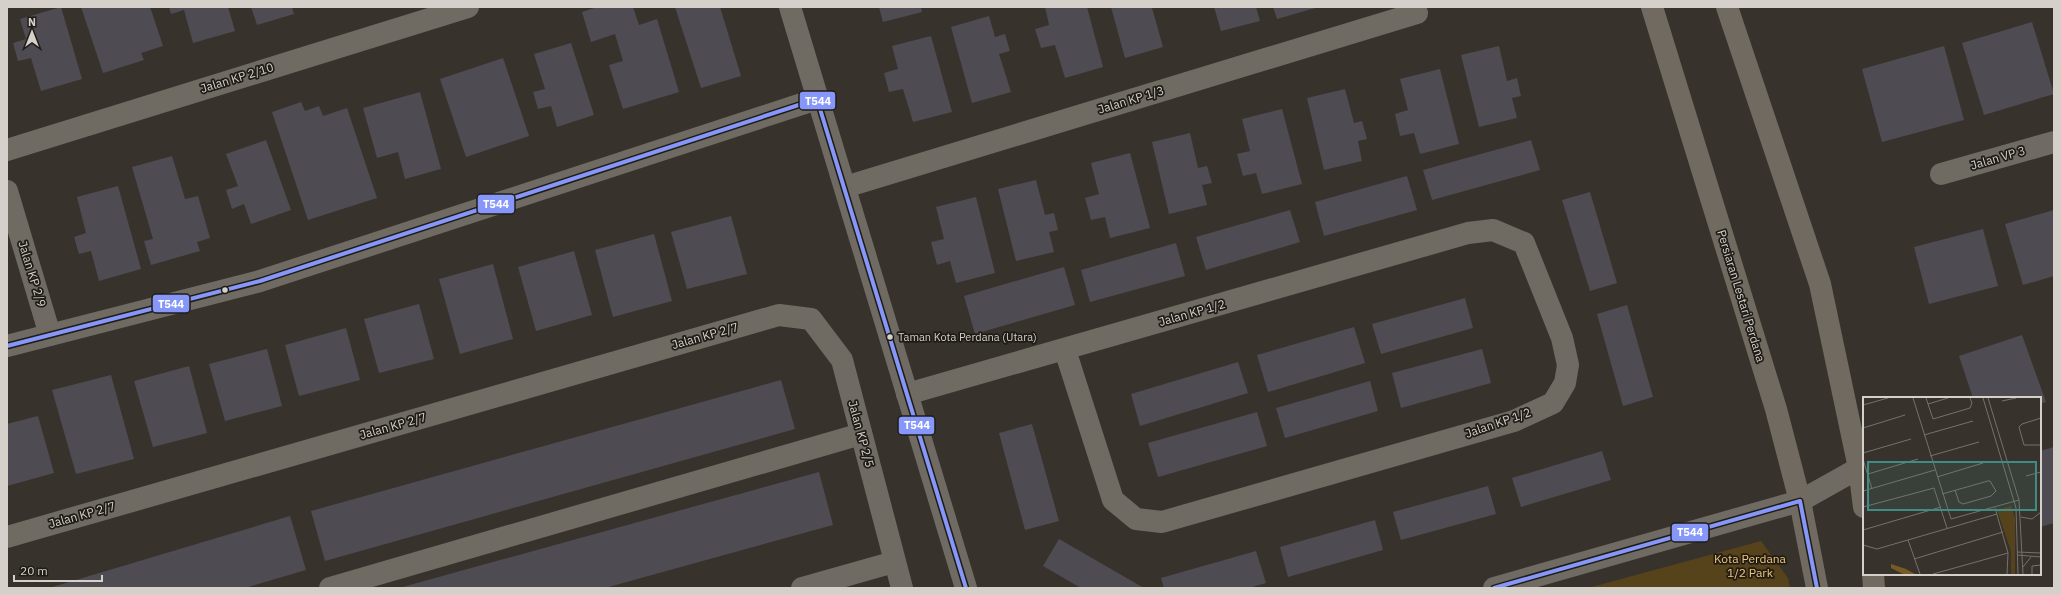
<svg xmlns="http://www.w3.org/2000/svg" width="2061" height="595" viewBox="0 0 2061 595" font-family="'IBM Plex Sans',sans-serif">
	<style>
		.green { fill: #56421b }
		.building { fill: #4e4b52 }
		.lines { fill: none; stroke-linecap: round; stroke-linejoin: round }
		.minor { stroke: #6f6a62; stroke-width: 22 }
		.major { stroke: #706a60; stroke-width: 22 }
		.bus-1-casing { stroke: #1f1c17; stroke-width: 7 }
		.bus-1 { stroke: #8697f9; stroke-width: 4 }
		.bus-dot { fill: #d5d0c9; stroke: #1f1c17; stroke-width: 1.5 }
		.labels { text-anchor: middle; stroke-width: 3.5; stroke-linejoin: round; paint-order: stroke }
		.bus-label { font-size: 11px; fill: #d5d0c9; stroke: #1f1c17; text-anchor: start }
		.street-label { font-size: 12px; fill: #d5d0c9; stroke: #1f1c17 }
		.park-label { font-size: 12px; fill: #f4c673; stroke: #1f1c17 }
		.inset-road { fill: none; stroke: #76726b; stroke-width: 1 }
		.view { fill: #408c85; fill-opacity: 0.15; stroke: #408c85; stroke-width: 2 }
		.inset-edge { fill: none; stroke: #d5d0c9; stroke-width: 2 }
		.line-badge { stroke: #1f1c17; stroke-width: 1.5 }
		.badge-label { font-size: 11px; text-anchor: middle; font-weight: bold; fill: #fff }
	</style>
	<rect width="100%" height="100%" fill="#37332c"/>
	<!-- green -->
	<polygon class="green" points="1761,541 1788,578 1790,588 1588,588"/>
	<!-- building -->
	<g class="building">
		<polygon points="61,7 82,79 41,91 31,58 18,61 13,43 26,39 20,19"/>
		<polygon points="81,7 150,7 163,46 141,53 144,60 103,73"/>
		<polygon points="169,7 228,7 235,31 193,43 184,10 171,14"/>
		<polygon points="251,7 292,7 294,14 257,25"/>
		<polygon points="597,7 633,7 639,25 657,19 679,92 623,109 609,65 623,61 615,34 591,42 582,12"/>
		<polygon points="675,7 720,7 741,76 701,88"/>
		<polygon points="879,7 921,7 922,12 883,22"/>
		<polygon points="1045,7 1087,7 1103,67 1065,78 1055,45 1041,48 1035,29 1049,25"/>
		<polygon points="1111,7 1155,7 1152,8 1163,47 1125,58"/>
		<polygon points="1214,7 1256,7 1260,21 1221,31"/>
		<polygon points="1273,7 1319,7 1277,19"/>
		<polygon points="989,16 995,37 1005,34 1010,51 999,54 1011,92 972,103 951,27"/>
		<polygon points="2032,22 2054,94 1984,115 1962,43"/>
		<polygon points="931,36 952,112 913,122 903,89 889,92 884,73 898,69 892,46"/>
		<polygon points="571,43 594,115 557,127 551,106 538,109 533,92 545,89 534,54"/>
		<polygon points="1499,46 1507,81 1517,78 1521,96 1512,98 1517,118 1479,127 1461,55"/>
		<polygon points="1944,46 1964,120 1882,142 1862,69"/>
		<polygon points="503,58 529,136 466,157 440,79"/>
		<polygon points="1440,69 1459,144 1420,154 1414,133 1400,136 1395,114 1408,110 1400,79"/>
		<polygon points="1345,89 1354,123 1362,121 1367,139 1358,141 1362,161 1324,170 1307,98"/>
		<polygon points="420,92 441,169 405,179 398,152 377,158 363,108"/>
		<polygon points="301,102 305,111 319,106 323,116 347,108 377,198 308,220 272,112"/>
		<polygon points="1282,109 1302,184 1262,194 1256,173 1243,176 1237,154 1250,151 1242,119"/>
		<polygon points="1190,133 1198,168 1207,166 1212,183 1202,185 1207,205 1169,214 1152,142"/>
		<polygon points="266,140 291,210 251,224 244,204 232,209 226,190 238,186 226,154"/>
		<polygon points="1531,140 1540,170 1432,200 1423,170"/>
		<polygon points="1130,153 1150,228 1110,238 1105,217 1091,220 1085,198 1099,194 1091,163"/>
		<polygon points="172,156 185,199 198,196 210,238 197,242 200,251 151,265 144,241 153,239 132,167"/>
		<polygon points="1407,176 1417,210 1324,236 1315,202"/>
		<polygon points="1036,180 1045,215 1054,213 1058,230 1049,232 1054,252 1016,261 998,189"/>
		<polygon points="118,186 141,269 99,281 91,251 79,254 74,237 86,233 77,197"/>
		<polygon points="1590,192 1617,283 1590,291 1562,200"/>
		<polygon points="976,197 995,273 956,283 950,261 937,265 931,242 944,239 936,207"/>
		<polygon points="1290,210 1300,242 1206,270 1196,237"/>
		<polygon points="2054,210 2054,276 2023,285 2005,224"/>
		<polygon points="731,216 747,274 687,289 671,232"/>
		<polygon points="1983,229 1998,286 1929,304 1914,247"/>
		<polygon points="654,234 672,301 613,317 595,250"/>
		<polygon points="1176,243 1185,276 1090,302 1081,270"/>
		<polygon points="574,251 592,315 536,331 518,267"/>
		<polygon points="493,264 513,339 460,354 439,279"/>
		<polygon points="1064,267 1075,305 975,334 964,296"/>
		<polygon points="1465,298 1473,328 1381,354 1372,324"/>
		<polygon points="419,304 434,359 379,373 364,319"/>
		<polygon points="1627,305 1653,397 1623,406 1597,314"/>
		<polygon points="1354,327 1365,363 1268,392 1257,355"/>
		<polygon points="346,328 360,380 299,396 285,345"/>
		<polygon points="2022,335 2046,402 2040,404 2040,398 1973,398 1959,356"/>
		<polygon points="267,349 282,406 225,421 209,364"/>
		<polygon points="1482,349 1491,383 1401,408 1392,373"/>
		<polygon points="1238,362 1248,393 1140,426 1131,394"/>
		<polygon points="189,366 207,433 153,447 134,381"/>
		<polygon points="111,375 134,459 76,474 52,390"/>
		<polygon points="781,380 795,429 325,561 311,511"/>
		<polygon points="1370,381 1378,411 1285,438 1276,408"/>
		<polygon points="1257,412 1267,446 1158,477 1148,443"/>
		<polygon points="38,416 54,473 7,486 7,424"/>
		<polygon points="1032,424 1059,521 1025,530 999,433"/>
		<polygon points="2054,447 2054,523 2040,527 2040,451"/>
		<polygon points="1602,451 1611,480 1521,507 1512,478"/>
		<polygon points="819,472 833,525 605,588 399,588"/>
		<polygon points="1488,486 1496,514 1401,540 1393,512"/>
		<polygon points="290,516 306,570 245,588 49,588"/>
		<polygon points="1375,520 1383,550 1288,577 1280,547"/>
		<polygon points="1059,539 1144,588 1081,588 1043,566"/>
		<polygon points="1256,551 1266,583 1249,588 1164,588 1161,578"/>
	</g>
	<g class="lines">
		<!-- minor -->
		<g class="minor">
			<polyline points="790,7 966,588"/>
			<polyline points="7,150 468,7"/>
			<polyline points="1941,174 2054,142"/>
			<polyline points="845,187 1417,13"/>
			<polyline points="7,191 50,335"/>
			<polyline points="7,346 260,281 817,99"/>
			<polyline points="907,394 1468,233 1493,230 1524,243 1562,338 1568,365 1565,383 1553,403 1514,421 1162,522 1136,519 1113,500 1065,350"/>
			<polyline points="7,537 779,315 811,319 842,360 902,588"/>
			<polyline points="330,588 861,434"/>
			<polyline points="802,588 894,562"/>
			<polyline points="1494,588 1800,501 1859,468"/>
		</g>
		<!-- major -->
		<g class="major">
			<polyline points="1652,7 1776,409 1800,501 1817,588"/>
			<polyline points="1727,7 1820,284 1859,468 1864,507"/>
			<polyline points="1873,574 1874,588"/>
		</g>
		<!-- bus-1 casing -->
		<g class="bus-1-casing">
			<g id="bus-1">
				<polyline points="7,346 260,281 817,99 966,588"/>
				<polyline points="1494,588 1800,501 1817,588"/>
			</g>
		</g>
		<!-- bus-1 -->
		<use href="#bus-1" class="bus-1"/>
	</g>
	<!-- markers -->
	<g class="bus-dot">
		<circle cx="225" cy="290" r="3.5"/>
		<circle cx="890" cy="337" r="3.5"/>
	</g>
	<g class="labels">
		<!-- bus labels -->
		<g class="bus-label">
			<text x="898" y="341">Taman Kota Perdana (Utara)</text>
		</g>
		<!-- street labels -->
		<g class="street-label">
			<text transform="translate(237 78) rotate(-17)" y="4">Jalan KP 2/10</text>
			<text transform="translate(1131 100) rotate(-17)" y="4">Jalan KP 1/3</text>
			<text transform="translate(1998 158) rotate(-16)" y="4">Jalan VP 3</text>
			<text transform="translate(32 274) rotate(73)" y="4">Jalan KP 2/9</text>
			<text transform="translate(1741 296) rotate(73)" y="4">Persiaran Lestari Perdana</text>
			<text transform="translate(1192 313) rotate(-16)" y="4">Jalan KP 1/2</text>
			<text transform="translate(705 336) rotate(-16)" y="4">Jalan KP 2/7</text>
			<text transform="translate(1498 423) rotate(-19)" y="4">Jalan KP 1/2</text>
			<text transform="translate(393 426) rotate(-16)" y="4">Jalan KP 2/7</text>
			<text transform="translate(861 434) rotate(75)" y="4">Jalan KP 2/5</text>
			<text transform="translate(82 515) rotate(-16)" y="4">Jalan KP 2/7</text>
		</g>
		<!-- park labels -->
		<g class="park-label">
			<text x="1750" y="563">Kota Perdana<tspan x="1750" dy="14">1/2 Park</tspan></text>
		</g>
	</g>
	<!-- overview -->
	<g transform="translate(1863 397)">
		<rect width="178" height="178" fill="#37332c"/>
		<path d="M148,109l4,12v56h-4v-23l-14,-41z" fill="#56421b"/>
		<path d="M28,167l15,5 9,5h-12l-12,-6z" fill="#775b25"/>
		<path class="inset-road" d="M50,1l38,121 68,-19M63,1l7,21 37,-11 2,-5 -2,-5M120,1l33,110 2,66M125,1l31,102 4,74M139,4l14,-3M65,7l20,-6M0,8l25,-7M178,21l-19,6 -3,3 5,18h17M0,31l42,-13M61,38l49,-14M0,56l48,-14M67,59l49,-14M0,62l9,30M5,77l50,-15M163,79l15,-4M74,80l46,-14M0,94l72,-21M79,97l46,-13h2l6,10 -5,5 -28,8 -4,-2 -4,-12M0,110l71,-19 13,40M132,111l13,45 -1,21M158,120l11,2 9,-7M0,133l78,-23M45,143l12,34M0,148l14,4 120,-35M154,155l24,1M154,158l24,2M51,162l89,-27M160,170l8,-10M70,177l75,-21M169,177v-8l9,-1"/>
		<path class="view" d="M5,65h168v48h-168z"/>
		<rect width="178" height="178" class="inset-edge"/>
	</g>
	<g class="line-badge">
		<rect x="799" y="91" width="37" height="19" rx="4" fill="#8697f9"/>
		<rect x="477" y="194" width="38" height="20" rx="4" fill="#8697f9"/>
		<rect x="152" y="294" width="38" height="19" rx="4" fill="#8697f9"/>
		<rect x="898" y="416" width="37" height="19" rx="4" fill="#8697f9"/>
		<rect x="1671" y="523" width="38" height="19" rx="4" fill="#8697f9"/>
	</g>
	<g class="badge-label">
		<text x="818" y="105">T544</text>
		<text x="496" y="208">T544</text>
		<text x="171" y="308">T544</text>
		<text x="917" y="429">T544</text>
		<text x="1690" y="536">T544</text>
	</g>
	<!-- border -->
	<rect width="2061" height="595" fill="none" stroke="#d5d0c9" stroke-width="16"/>
	<!-- north arrow -->
	<g transform="translate(32 32)" stroke="#1f1c17" stroke-width="3" paint-order="stroke">
	<path d="M0-3L7 15L0 10L-7 15Z" fill="#d5d0c9"/>
	<text y="-6" font-size="11" font-weight="bold" text-anchor="middle" fill="#d5d0c9">N</text>
	</g>
	<!-- scale -->
	<path d="M14 575v6h88v-6" fill="none" stroke="#d5d0c9" stroke-width="2"/>
	<text x="20" y="575" font-size="12" fill="#d5d0c9" stroke="#1f1c17" stroke-width="3" paint-order="stroke">20 m</text>
</svg>
